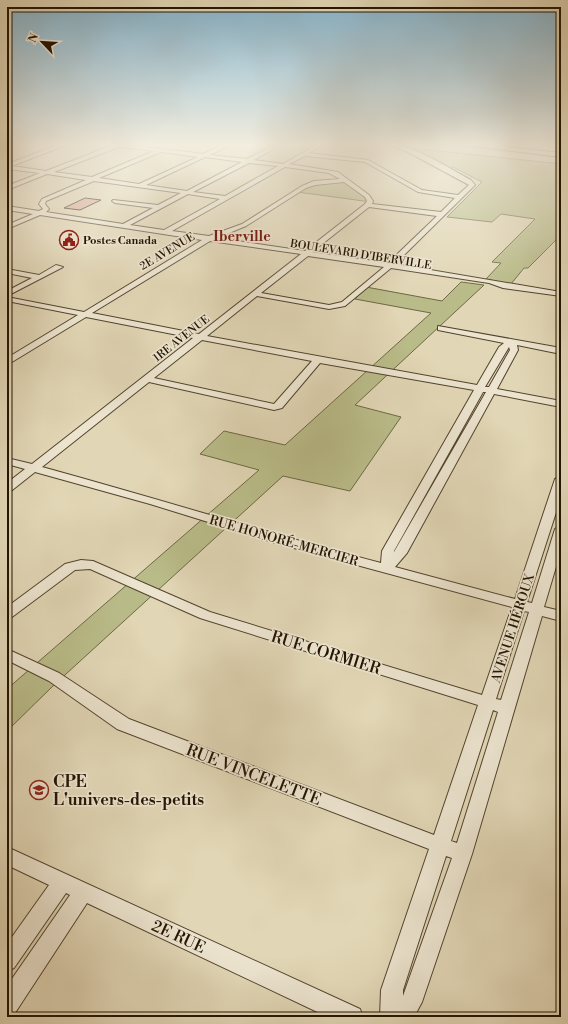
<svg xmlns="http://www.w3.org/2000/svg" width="568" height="1024" viewBox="0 0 568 1024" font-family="'Libre Bodoni',serif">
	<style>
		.green { fill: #b9bc89; stroke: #6e6845 }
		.building { fill: #dda893; stroke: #231401 }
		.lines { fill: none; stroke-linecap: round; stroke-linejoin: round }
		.minor-casing { stroke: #52442e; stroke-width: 2 }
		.highway-casing { stroke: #231401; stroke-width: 2 }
		.minor { fill: #ece4cf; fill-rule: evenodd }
		.highway { fill: #e1d6b5; fill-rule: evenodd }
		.labels { text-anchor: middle; stroke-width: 3.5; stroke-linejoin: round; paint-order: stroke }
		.far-poi-label { font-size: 11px; font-weight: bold; fill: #231401; stroke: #ece4cf; text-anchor: start }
		.far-street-label { font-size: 11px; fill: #231401; stroke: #ece4cf }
		.street-label { font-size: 13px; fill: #231401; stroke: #ece4cf }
		.far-district-label { font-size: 14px; font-weight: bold; fill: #7a1f14; stroke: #ece4cf }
		.near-street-label { font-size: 16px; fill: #231401; stroke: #ece4cf }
		.near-poi-label { font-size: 16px; font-weight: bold; fill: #231401; stroke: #ece4cf; text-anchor: start }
	</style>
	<rect width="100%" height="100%" fill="#e1d6b5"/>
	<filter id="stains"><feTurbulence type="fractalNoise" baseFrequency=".005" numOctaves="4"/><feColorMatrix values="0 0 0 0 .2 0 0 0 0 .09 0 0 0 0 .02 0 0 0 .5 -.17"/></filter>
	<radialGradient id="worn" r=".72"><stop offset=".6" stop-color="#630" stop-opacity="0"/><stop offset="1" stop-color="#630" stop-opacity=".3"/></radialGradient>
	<!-- green -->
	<g class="green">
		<polygon points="402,147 561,164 561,235 528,268 524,268 511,284 486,279 501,263 492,262 535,219 501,214 492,222 447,217 482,182 453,167 450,170"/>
		<polygon points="346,180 371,202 297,192 305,187"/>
		<polygon points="461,282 484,285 355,405 401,417 350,491 283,476 55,684 7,731 7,689 259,470 200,454 224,431 285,445 431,313 355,299 366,287 442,301"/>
	</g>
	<!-- building -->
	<polygon class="building" points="85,198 101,200 80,210 64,208"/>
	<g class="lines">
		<!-- minor casing -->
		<g class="minor-casing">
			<g id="minor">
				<polygon points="7,145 12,145 7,147"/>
				<path d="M58,145h8l-54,21 34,5 67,-26h17l73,9 19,-9h7l-19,10 37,4 28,-14h6l-27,15 29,4 33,-19h6l-13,8 59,7 54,30 36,5 11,-10 -61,-33 -18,-7c25,0 58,23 81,35l4,5 -80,79 166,28v4l-58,-8 -14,-5 -98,-15 -46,38 -16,3 -72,-13 -50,40 270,49 22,-38 5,-4 -66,-13v-4l123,22v6l-44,-9 1,5 -21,39 64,12v6l-67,-13 -87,159 -12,14 120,32 40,-120 6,-3v21l-34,105 5,1 23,-74 6,-4v25l-17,57 17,4v10l-19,-5 -70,238 -50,148 -8,15h-34l1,-27 48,-141 -312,-120 -68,-48 -42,-21v-11l52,24 70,46 305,116 44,-130 -278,-87 -110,-49 -15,1 -63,47 -5,2v-12l58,-43 16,-4 12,1 117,51 272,83 30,-88 -233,-63 -129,-40 -115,-32 -24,19 -4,1v-9l18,-14 -18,-5v-6l25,6 161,-126 -107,-21 -79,48v-7l71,-43 -71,-14v-4l77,15 118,-72 -162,-25 -33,14v-4l26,-11 -26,-4v-4l32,5 4,-2 -4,-5 3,-5 44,-19 -39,-6 -40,16v-4l33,-13 -33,-4v-5zM119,147l35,4 -62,26 -38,-5zM161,152l37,5 -59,27 -40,-6zM305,156l60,6 53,30 37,6 -14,14 -69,-8 1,-3 -4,-6 -31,-23 -49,-8zM205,157l37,5 -55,29 -41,-6zM249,163l29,3 -53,30 -32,-4zM285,167l44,6 11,6 -26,2 -12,5 -60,38 -33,12 -37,-5zM94,181l87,12 -23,12 -45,-5 -1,1 3,2 38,5 -30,16 -77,-12 3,-3 -4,-5 1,-3zM344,182l21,15 2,4 -2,3 -60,47 -88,-13 29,-12 60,-38 9,-3zM188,194l32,5 -56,31 -34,-5zM369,207l68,9 -49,47 -76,-11zM210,241l91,13 -102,80 -107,-21zM308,256l76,11 -42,35 -13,3 -68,-12zM202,340l110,21 -38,43 -120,-26zM509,347l1,3 -21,37h-4zM320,363l154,27 -92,161 -1,12c-114,-30 -226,-65 -339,-96l107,-85 125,28 8,-2zM483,392h3l-92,160v-1zM524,611l5,1 -28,88 -5,-1zM493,710l5,2 -41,131 -6,-2zM446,856l6,2 -49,138v-6z"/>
				<polygon points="56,265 63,267 7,296 7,291 32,278 7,273 7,269 39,275"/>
				<polygon points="7,847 360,1009 363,1017 328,1017 87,903 15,1013 7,1016 7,986 70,895 66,893 14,968 7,971 7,944 49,885 7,865"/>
			</g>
		</g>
		<!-- highway casing -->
		<g class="highway-casing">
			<polygon id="highway" points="462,145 490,145 561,153 561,157"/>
		</g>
		<!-- minor -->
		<use href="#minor" class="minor"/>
		<!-- highway -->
		<use href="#highway" class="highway"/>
	</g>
	<!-- sky -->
	<linearGradient id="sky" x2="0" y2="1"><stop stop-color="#86b6d0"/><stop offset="0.5" stop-color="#f2edde"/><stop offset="1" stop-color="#f2edde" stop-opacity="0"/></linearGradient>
	<rect width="568" height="289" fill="url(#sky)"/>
	<!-- icons -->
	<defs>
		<g id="civic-ring" transform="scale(1)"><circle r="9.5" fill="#ece4cf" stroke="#8f2418" stroke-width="1.5"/><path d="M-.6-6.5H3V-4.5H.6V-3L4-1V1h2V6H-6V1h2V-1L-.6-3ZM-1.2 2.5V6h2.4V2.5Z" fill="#8f2418"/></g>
		<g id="school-ring" transform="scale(1)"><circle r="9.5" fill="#ece4cf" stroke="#8f2418" stroke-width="1.5"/><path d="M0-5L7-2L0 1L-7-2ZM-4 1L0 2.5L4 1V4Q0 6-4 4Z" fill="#8f2418"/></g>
	</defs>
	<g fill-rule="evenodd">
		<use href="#civic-ring" x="69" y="240"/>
		<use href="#school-ring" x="39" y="790"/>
	</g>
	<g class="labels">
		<!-- far-poi labels -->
		<g class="far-poi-label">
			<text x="83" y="244">Postes Canada</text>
		</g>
		<!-- far-street labels -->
		<g class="far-street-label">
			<text transform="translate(167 251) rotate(-31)" y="4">2E AVENUE</text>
			<text transform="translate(361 254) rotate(9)" y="4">BOULEVARD D'IBERVILLE</text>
			<text transform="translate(181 338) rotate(-38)" y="4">1RE AVENUE</text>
		</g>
		<!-- street labels -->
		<g class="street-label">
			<text transform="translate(284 540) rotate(16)" y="5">RUE HONORÉ-MERCIER</text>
			<text transform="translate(512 628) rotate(-72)" y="5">AVENUE HÉROUX</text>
		</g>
		<!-- far-district labels -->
		<g class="far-district-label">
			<text x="242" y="241">Iberville</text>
		</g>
		<!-- near-street labels -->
		<g class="near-street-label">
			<text transform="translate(326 652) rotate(17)" y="6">RUE CORMIER</text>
			<text transform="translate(254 774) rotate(21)" y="6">RUE VINCELETTE</text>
			<text transform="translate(179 936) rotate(25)" y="6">2E RUE</text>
		</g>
		<!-- near-poi labels -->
		<g class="near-poi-label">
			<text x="53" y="787">CPE<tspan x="53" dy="18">L'univers-des-petits</tspan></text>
		</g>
	</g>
	<!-- margin -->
	<rect width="568" height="1024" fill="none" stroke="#e1d6b5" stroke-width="24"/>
	<rect x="8" y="8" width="552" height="1008" fill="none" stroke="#231401" stroke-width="2"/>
	<rect x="12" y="12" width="544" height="1000" fill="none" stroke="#231401"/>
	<!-- north arrow -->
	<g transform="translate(42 42) rotate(295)" stroke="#ece4cf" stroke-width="3" paint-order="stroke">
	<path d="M0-3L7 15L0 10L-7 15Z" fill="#231401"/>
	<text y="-6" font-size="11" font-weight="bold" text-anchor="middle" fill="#231401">N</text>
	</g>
	<rect width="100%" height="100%" filter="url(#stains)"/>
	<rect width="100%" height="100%" fill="url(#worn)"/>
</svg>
